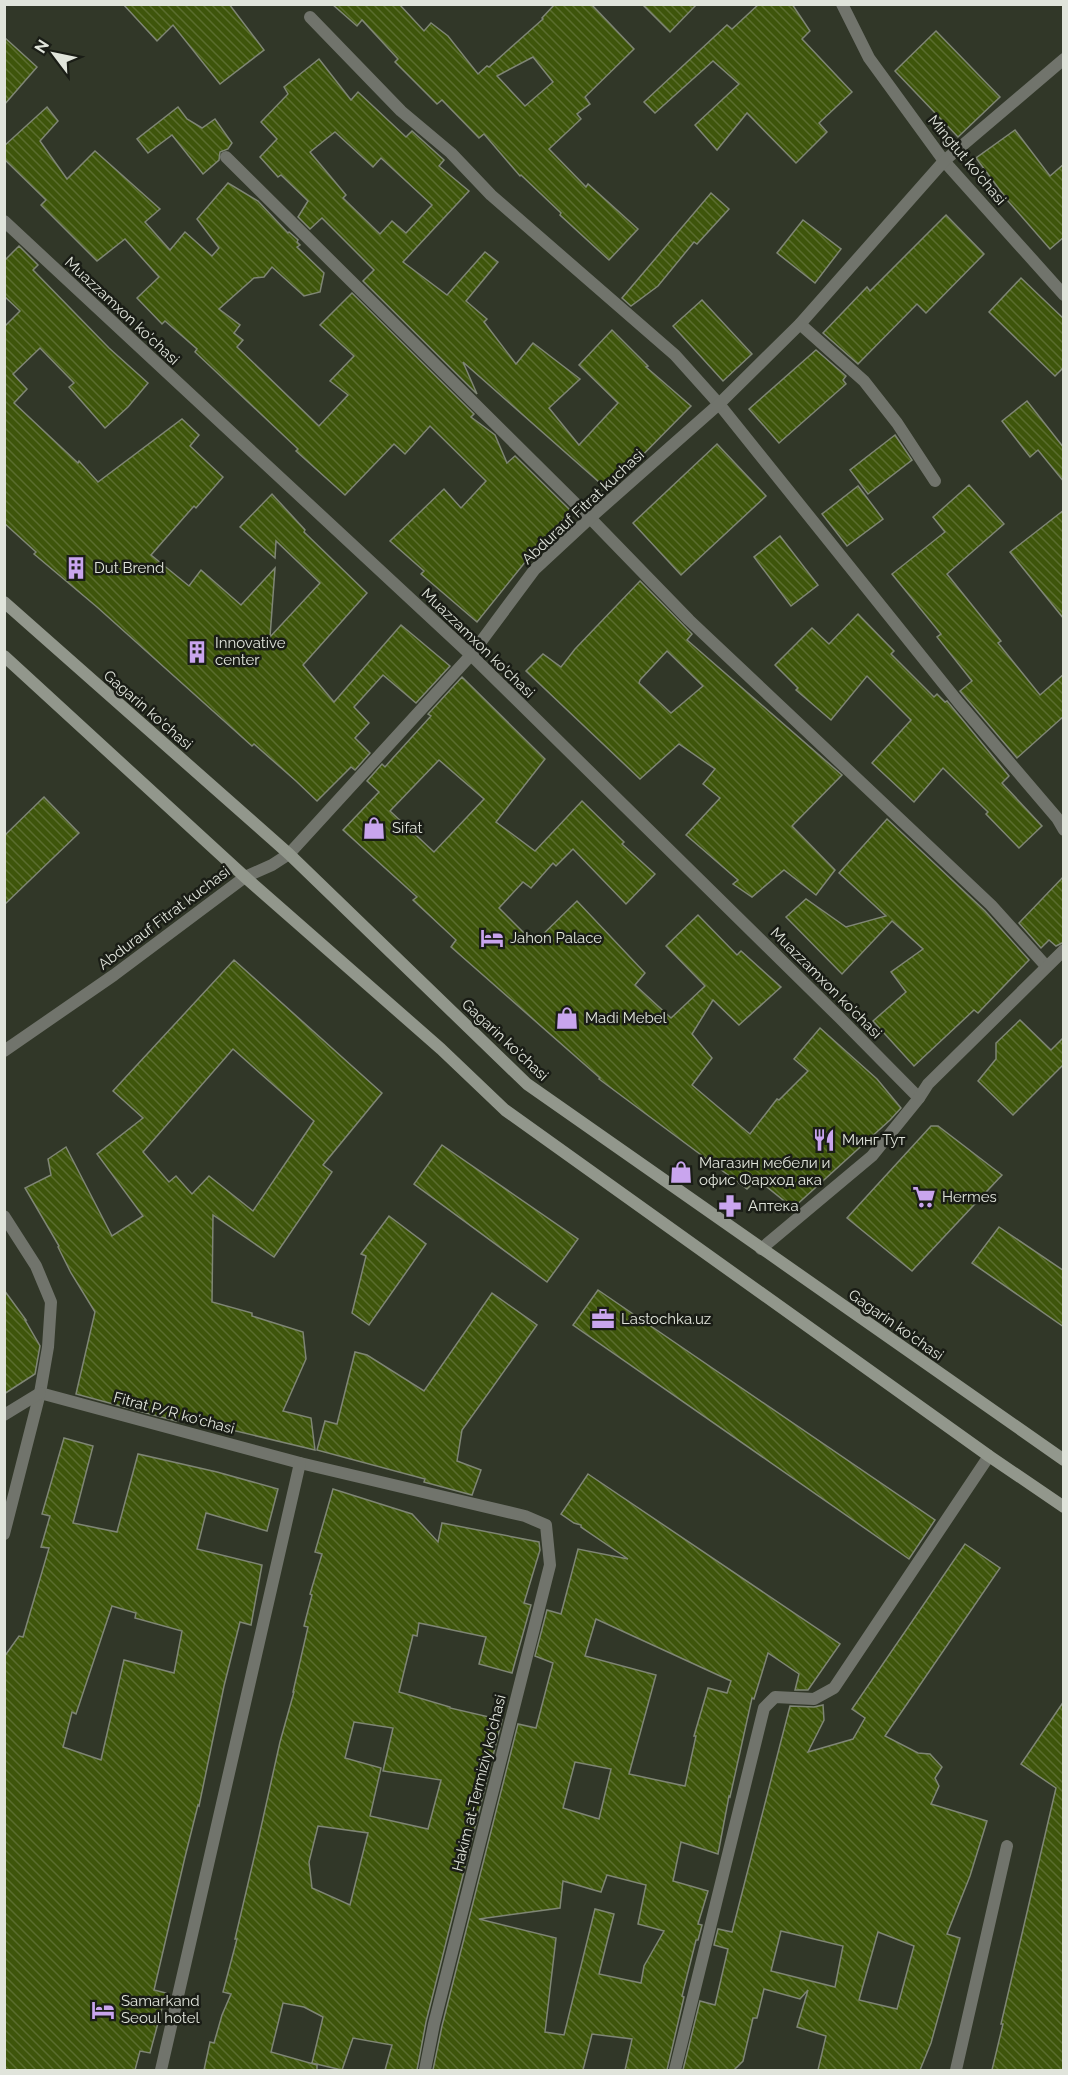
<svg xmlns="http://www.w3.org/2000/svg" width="1068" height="2075" viewBox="0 0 1068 2075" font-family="Raleway,sans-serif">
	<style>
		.building { fill: url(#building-back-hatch); stroke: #7f8675; stroke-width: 1.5; fill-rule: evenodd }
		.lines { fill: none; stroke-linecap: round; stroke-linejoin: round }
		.minor { stroke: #71746c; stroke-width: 12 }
		.tertiary { stroke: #71746c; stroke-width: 12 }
		.secondary { stroke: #92978c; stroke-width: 12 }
		.labels { text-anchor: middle; stroke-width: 5; stroke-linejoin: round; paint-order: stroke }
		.street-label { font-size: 15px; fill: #e0e4db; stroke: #1a1d16 }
		.poi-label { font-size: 15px; fill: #e0e4db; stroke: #1a1d16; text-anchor: start }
	</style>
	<defs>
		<pattern id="building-back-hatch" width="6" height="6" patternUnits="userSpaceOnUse" patternTransform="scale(1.5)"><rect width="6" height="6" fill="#3e550b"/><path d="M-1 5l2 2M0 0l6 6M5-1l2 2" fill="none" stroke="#5a6d2e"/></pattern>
	</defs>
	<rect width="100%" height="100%" fill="#313728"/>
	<!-- building -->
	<g class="building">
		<polygon points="123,4 229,4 264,50 220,84 173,25 157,41"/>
		<path d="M332,4h67l25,27 7,-8 17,13 30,38 9,-8 2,1 54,-48 -1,-1 13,-14h36l43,45 -49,48 5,7 -13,10 4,5 -32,30 37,38 2,-3 50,45 -29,31 -49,-45 1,-2 -40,-38 -1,1 -36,-42 -5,4 -37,-38 -5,4 -42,-42 3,-3 -36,-39 -5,6zM533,57l20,25 -28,24 -28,-30z"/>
		<polygon points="642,4 697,4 670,32"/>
		<polygon points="759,4 792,4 810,31 802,39 852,92 819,123 827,132 796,163 747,113 717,150 695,125 739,84 713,61 655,113 644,102 727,25 732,29"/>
		<polygon points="936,31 1000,97 958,137 895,71"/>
		<polygon points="4,37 37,67 4,105"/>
		<path d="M319,59l32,41 7,-8 48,45 6,-6 32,29 -5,6 30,25 -66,71 44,33 38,-43 13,10 -32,39 21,18 -3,3 32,42 17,-21 47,36 -31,29 30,37 39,-42 -39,-38 33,-35 36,36 -2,1 45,39 -83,84 -145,-128 14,32 -114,-113 11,-11 -52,-52 -12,11 -12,-12 10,-16 -27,-26 -3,2 -18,-20 17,-18 -16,-17 27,-28 -4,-7zM335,132l38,35 8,-9 51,47 -26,28 -14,-12 -12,13 -37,-36 3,-3 -36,-43z"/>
		<polygon points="47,107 58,121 40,141 67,179 95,151 160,209 145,222 170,250 185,232 212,256 219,248 197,219 228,183 258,201 288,233 289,232 298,240 297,242 300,245 297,247 324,273 320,292 304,296 272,267 264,277 254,278 219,309 240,325 234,333 243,340 237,347 319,426 348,395 330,381 354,356 320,325 352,293 474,414 471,417 495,435 507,463 515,456 571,511 526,561 477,622 421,574 424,571 390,541 444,489 461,508 486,481 430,426 405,454 394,444 345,495 296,451 298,449 195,352 197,349 165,321 162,324 137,298 159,277 125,239 97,261 41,205 46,200 4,159 4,146"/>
		<polygon points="178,107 187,119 202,128 215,119 232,143 228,149 220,152 219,160 203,174 172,135 148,153 137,139"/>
		<polygon points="1015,130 1050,176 1064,164 1064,237 1050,249 1008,201 976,158"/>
		<polygon points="711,193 729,209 697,244 694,242 658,286 631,306 622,298"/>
		<polygon points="946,215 984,254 926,313 917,304 858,364 823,333 867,287 870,291"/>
		<polygon points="803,220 841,249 815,283 777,253"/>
		<polygon points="19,246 38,265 33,270 109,348 148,383 128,407 105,428 69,387 74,383 40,348 13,374 27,389 14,403 78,463 79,461 98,482 182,419 199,435 190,446 223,477 196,508 194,506 151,555 189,586 201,570 241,605 275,568 270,637 320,583 276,541 275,558 240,527 272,494 305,530 304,532 367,593 303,665 334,702 401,625 450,666 416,703 383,675 354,707 369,723 355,738 370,753 355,770 351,767 317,801 296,781 254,744 252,746 97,607 34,554 36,552 4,523 4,327 20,311 4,296 4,261"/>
		<polygon points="1021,278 1064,319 1064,367 1055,376 989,312"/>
		<polygon points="702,300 752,354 723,381 673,326"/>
		<polygon points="816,350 846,376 843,380 846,384 779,443 749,409"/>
		<polygon points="1027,401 1064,448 1064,482 1038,450 1030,457 1002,421"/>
		<polygon points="895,435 912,460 868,494 850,470"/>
		<polygon points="717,444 766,496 681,575 633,523"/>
		<polygon points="969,485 1004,524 947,574 1001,641 998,643 1040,695 1064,674 1064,716 1017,758 960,691 972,681 937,637 941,634 892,574 945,532 933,517"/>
		<polygon points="858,486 883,519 847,546 822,514"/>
		<polygon points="1064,510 1064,619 1010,552"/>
		<polygon points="780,536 818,585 791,606 754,557"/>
		<path d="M640,581l52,53 -5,6 155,135 -50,51 43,44 -19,25 -32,-25 -32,27 -19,-13 5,-4 -52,-45 34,-37 -17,-14 12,-15 -36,-25 -39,35 -114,-108 17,-17 18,13 14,-18zM667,651l36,35 -32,27 -32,-30 1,-3z"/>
		<polygon points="858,614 894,651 891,654 934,697 937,694 945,702 947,701 1009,776 1002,783 1042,826 1019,848 986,814 988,812 943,768 914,802 872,763 911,720 867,676 831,720 796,690 798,688 775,665 812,628 829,644"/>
		<path d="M462,677l83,82 -49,63 39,29 47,-50 42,41 -2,2 33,30 -29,30 -53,-55 -17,17 -3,-3 -22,25 -8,-6 -24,26 35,35 43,-42 68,72 -10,12 36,33 34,-32 -39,-40 32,-31 39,40 4,-4 40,36 -42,38 -26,-25 -21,34 20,24 -20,27 58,49 27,-35 2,1 29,-29 -14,-12 26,-31 57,51 24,29 -11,12 -97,88 -36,-29 -10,10 -148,-110 1,-1 -149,-131 5,-7 -43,-40 4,-3 -74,-67 36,-38 -12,-11 15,-17 3,3 7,-8 39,-43 -3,-2zM439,760l45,39 -50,53 -44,-41z"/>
		<polygon points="44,797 79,833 4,905 4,836"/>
		<polygon points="887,819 985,911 1029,960 978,1013 974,1010 914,1066 873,1021 906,992 891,972 923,949 892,921 842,974 786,917 806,899 846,927 886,916 839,873"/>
		<polygon points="1064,876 1064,942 1056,946 1049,940 1041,948 1019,923"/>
		<path d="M234,960l148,133 -59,72 9,7 -58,85 -61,-42 -1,87 40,11v3l51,16 3,27 -23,52 28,7 4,32 -100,-24 -39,-7v2l-100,-27 19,-82 -24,-39 -13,-26 1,-1 -34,-58 26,-13 -3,-16 18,-12 46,89 31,-20 -46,-62 46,-36 -30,-27zM233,1049l81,72 -61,90 -44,-35 -17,18 -16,-18 -7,6 -26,-30z"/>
		<polygon points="1020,1020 1051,1050 1064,1037 1064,1064 1013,1115 978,1081 996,1059 996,1043"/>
		<polygon points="931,1126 938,1126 1002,1175 912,1271 847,1218"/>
		<polygon points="442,1145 578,1239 547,1282 414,1184"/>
		<polygon points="389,1216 426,1244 369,1325 352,1313 366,1256 361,1254"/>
		<polygon points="999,1227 1064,1271 1064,1327 972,1263"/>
		<polygon points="4,1290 26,1320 25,1320 40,1346 35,1374 4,1394"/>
		<polygon points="598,1290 935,1520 909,1559 573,1325"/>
		<polygon points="492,1293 537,1325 462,1430 457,1461 481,1470 472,1495 424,1482 425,1479 317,1450 325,1421 337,1424 355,1352 367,1355 424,1391"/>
		<path d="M64,1438l29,8 -20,77 44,9 21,-78 79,18 61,17 -11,42 -61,-18 -9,36 65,16 -11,60 -11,-3 -16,64 -25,120 -1,-1 -13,52 -31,133 12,3 -16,60 -10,-2 -5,19h-131v-413l15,-21 4,1 26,-89 -8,-1 9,-31 -8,-2zM112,1606l24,7 -1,5 47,13 -8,42 -50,-13 -23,100 -38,-13 9,-35 4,2z"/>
		<path d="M588,1474l252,170 -32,46h-13l4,-16 -31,-21 -14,46 -2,-1 -22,99 -1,-1 -11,58 -37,-12 -8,39 35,10 -10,33 4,1 -4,15h-2l-14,56 2,1 -17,73h-42l7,-31 -40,-5 -9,36h-150l9,-44 76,-302 18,4 17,-65 -18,-7 12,-46 14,4 17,-65 50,10 -47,-32v-2l-7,-2 -13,-9zM596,1619l135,62 -4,12 -19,-5 -14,48h2l-11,50 -56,-12 27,-99 -71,-19zM575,1762l36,7 -12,50 -36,-11zM607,1875l39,10 -8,39 26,7 -20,35 -3,17 -42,-9 15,-60 -19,-5 -31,126 -19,-3 11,-94 -77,-19 81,-11 3,-27 38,11z"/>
		<path d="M333,1489l79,25 26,28 4,-19 97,19 1,8 -16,53 7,2 -19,68 -33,-9 7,-27 -67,-14 -2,13 -4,-1 -14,57 51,15v1l52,12 -76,302 -9,48h-32l7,-25 -39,-7 -11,32 -30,-7 11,-46 -19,-10 -21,-4 -12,49 46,13v5h-113l6,-28 4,1 8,-28 9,-21 -8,-2 14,-53h-2l23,-98 22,-99 14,-50h-1l15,-65 -4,-1 8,-31 -2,-1 12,-40 -7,-2zM354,1722l39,6 -10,43 58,9 -13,49 -58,-13 11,-48 -36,-10zM318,1826l50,7 -18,72 -38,-17 -3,-26z"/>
		<path d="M965,1544l35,24 -115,168 33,17 12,1 12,13 -7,11 4,8 -8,18 56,17 -17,55 -23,58 13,4 -29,105 -11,27h-102l8,-34 -29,-9 11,-37 -8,9 -36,-10 -7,29h-4l-10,43 -9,9h-51l17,-69 15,4 13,-56 -14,-4 4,-16 14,3 58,-226 24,1 9,-2 1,15 -16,32 45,-13 12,-21 -13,-9zM781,1931l62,15 -8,41 -64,-16zM878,1932l36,14 -17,63 -38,-9z"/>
		<polygon points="1064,1701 1064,2070 992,2070 1003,2024 1001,2024 1056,1788 1021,1764"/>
	</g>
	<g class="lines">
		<!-- minor -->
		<g class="minor">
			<polyline points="842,4 869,58 944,161 1064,295"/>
			<polyline points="310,17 401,111 451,153 491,195 675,355 719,404 959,703 1057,818 1064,830"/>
			<polyline points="226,157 590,518 689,620 991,905 1046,966"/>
			<polyline points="4,221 471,655 840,1018 919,1098"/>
			<polyline points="800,324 864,381 897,423 935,481"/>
			<polyline points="4,1216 36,1266 51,1302 48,1347 40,1393 4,1534"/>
			<polyline points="761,1249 872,1156 919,1098 928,1084 1064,950"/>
			<polyline points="40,1393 300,1463 525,1516 546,1525 550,1565 434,2024 425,2070"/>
			<polyline points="4,1415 40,1393"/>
			<polyline points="161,2070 300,1463"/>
			<polyline points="675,2070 764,1708 775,1697 814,1699 834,1688 989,1456"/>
			<polyline points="956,2070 1007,1846"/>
		</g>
		<!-- tertiary -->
		<polyline class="tertiary" points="4,1051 114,975 245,877 272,865 289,854 471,655 535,569 590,518 719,404 800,324 944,161 1064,59"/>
		<!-- secondary -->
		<g class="secondary">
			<polyline points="4,602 289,854 527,1084 1064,1460"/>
			<polyline points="4,656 245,877 441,1049 505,1110 989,1456 1064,1507"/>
		</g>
	</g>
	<!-- icons -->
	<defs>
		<g id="building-bare" transform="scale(1.8)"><path d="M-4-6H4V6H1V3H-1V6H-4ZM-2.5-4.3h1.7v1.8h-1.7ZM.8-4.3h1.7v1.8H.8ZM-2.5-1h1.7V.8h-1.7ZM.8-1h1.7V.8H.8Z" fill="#c9a5ee" stroke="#1a1d16" stroke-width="2.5" paint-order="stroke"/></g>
		<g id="shop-bare" transform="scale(1.8)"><path d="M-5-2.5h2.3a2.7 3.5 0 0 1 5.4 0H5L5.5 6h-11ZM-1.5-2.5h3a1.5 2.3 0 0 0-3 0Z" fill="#c9a5ee" stroke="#1a1d16" stroke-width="2.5" paint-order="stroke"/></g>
		<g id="hotel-bare" transform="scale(1.8)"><path d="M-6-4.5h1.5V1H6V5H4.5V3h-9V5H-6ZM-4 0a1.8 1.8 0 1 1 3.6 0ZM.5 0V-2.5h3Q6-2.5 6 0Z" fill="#c9a5ee" stroke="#1a1d16" stroke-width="2.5" paint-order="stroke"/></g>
		<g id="restaurant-bare" transform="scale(1.8)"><path d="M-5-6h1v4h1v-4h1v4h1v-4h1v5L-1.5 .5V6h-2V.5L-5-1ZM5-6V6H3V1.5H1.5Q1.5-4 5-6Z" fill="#c9a5ee" stroke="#1a1d16" stroke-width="2.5" paint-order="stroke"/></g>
		<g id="supermarket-bare" transform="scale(1.8)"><path d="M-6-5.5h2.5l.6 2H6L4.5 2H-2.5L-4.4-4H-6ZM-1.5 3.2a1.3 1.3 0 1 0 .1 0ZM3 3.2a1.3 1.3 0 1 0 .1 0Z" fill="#c9a5ee" stroke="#1a1d16" stroke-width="2.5" paint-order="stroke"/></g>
		<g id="pharmacy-bare" transform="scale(1.8)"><path d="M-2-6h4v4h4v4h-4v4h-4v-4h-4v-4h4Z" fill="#c9a5ee" stroke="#1a1d16" stroke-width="2.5" paint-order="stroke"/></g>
		<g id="office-bare" transform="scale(1.8)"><path d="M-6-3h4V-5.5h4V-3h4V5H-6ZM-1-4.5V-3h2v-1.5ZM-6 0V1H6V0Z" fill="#c9a5ee" stroke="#1a1d16" stroke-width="2.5" paint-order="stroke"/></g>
	</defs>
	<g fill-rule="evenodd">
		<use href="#building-bare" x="76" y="568"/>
		<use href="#building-bare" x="197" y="652"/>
		<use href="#shop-bare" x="374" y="828"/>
		<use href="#hotel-bare" x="492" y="938"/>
		<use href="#shop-bare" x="567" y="1018"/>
		<use href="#restaurant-bare" x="824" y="1140"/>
		<use href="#shop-bare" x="681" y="1172"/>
		<use href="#supermarket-bare" x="924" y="1197"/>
		<use href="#pharmacy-bare" x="730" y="1206"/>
		<use href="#office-bare" x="603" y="1319"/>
		<use href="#hotel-bare" x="103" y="2010"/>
	</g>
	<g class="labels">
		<!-- street labels -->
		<g class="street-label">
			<text transform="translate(967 160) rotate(50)" y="5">Mingtut ko'chasi</text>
			<text transform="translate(122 311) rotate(43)" y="5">Muazzamxon ko'chasi</text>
			<text transform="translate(583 507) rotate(-43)" y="5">Abdurauf Fitrat kuchasi</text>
			<text transform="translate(478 643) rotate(44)" y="5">Muazzamxon ko'chasi</text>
			<text transform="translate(148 710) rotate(41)" y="5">Gagarin ko'chasi</text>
			<text transform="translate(164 918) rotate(-37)" y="5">Abdurauf Fitrat kuchasi</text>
			<text transform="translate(826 983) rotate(45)" y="5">Muazzamxon ko'chasi</text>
			<text transform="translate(505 1040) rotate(43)" y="5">Gagarin ko'chasi</text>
			<text transform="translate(896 1325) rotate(35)" y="5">Gagarin ko'chasi</text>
			<text transform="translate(174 1413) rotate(15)" y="5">Fitrat P/R ko'chasi</text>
			<text transform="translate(479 1783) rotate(-76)" y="5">Hakim at-Termiziy ko'chasi</text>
		</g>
		<!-- poi labels -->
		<g class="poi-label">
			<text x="94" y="573">Dut Brend</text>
			<text x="215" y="648">Innovative<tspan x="215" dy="17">center</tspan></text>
			<text x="392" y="833">Sifat</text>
			<text x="510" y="943">Jahon Palace</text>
			<text x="585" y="1023">Madi Mebel</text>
			<text x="842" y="1145">Минг Тут</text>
			<text x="699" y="1168">Магазин мебели и<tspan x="699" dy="17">офис Фарход ака</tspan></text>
			<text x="942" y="1202">Hermes</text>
			<text x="748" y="1211">Аптека</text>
			<text x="621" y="1324">Lastochka.uz</text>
			<text x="121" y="2006">Samarkand<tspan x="121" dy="17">Seoul hotel</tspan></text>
		</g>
	</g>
	<!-- border -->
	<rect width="1068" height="2075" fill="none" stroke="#e0e4db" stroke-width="12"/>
	<!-- north arrow -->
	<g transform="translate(54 54) rotate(302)" stroke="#1a1d16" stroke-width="4.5" paint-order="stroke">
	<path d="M0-4.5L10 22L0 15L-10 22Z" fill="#e0e4db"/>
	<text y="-9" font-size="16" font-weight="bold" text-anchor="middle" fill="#e0e4db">N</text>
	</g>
</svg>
